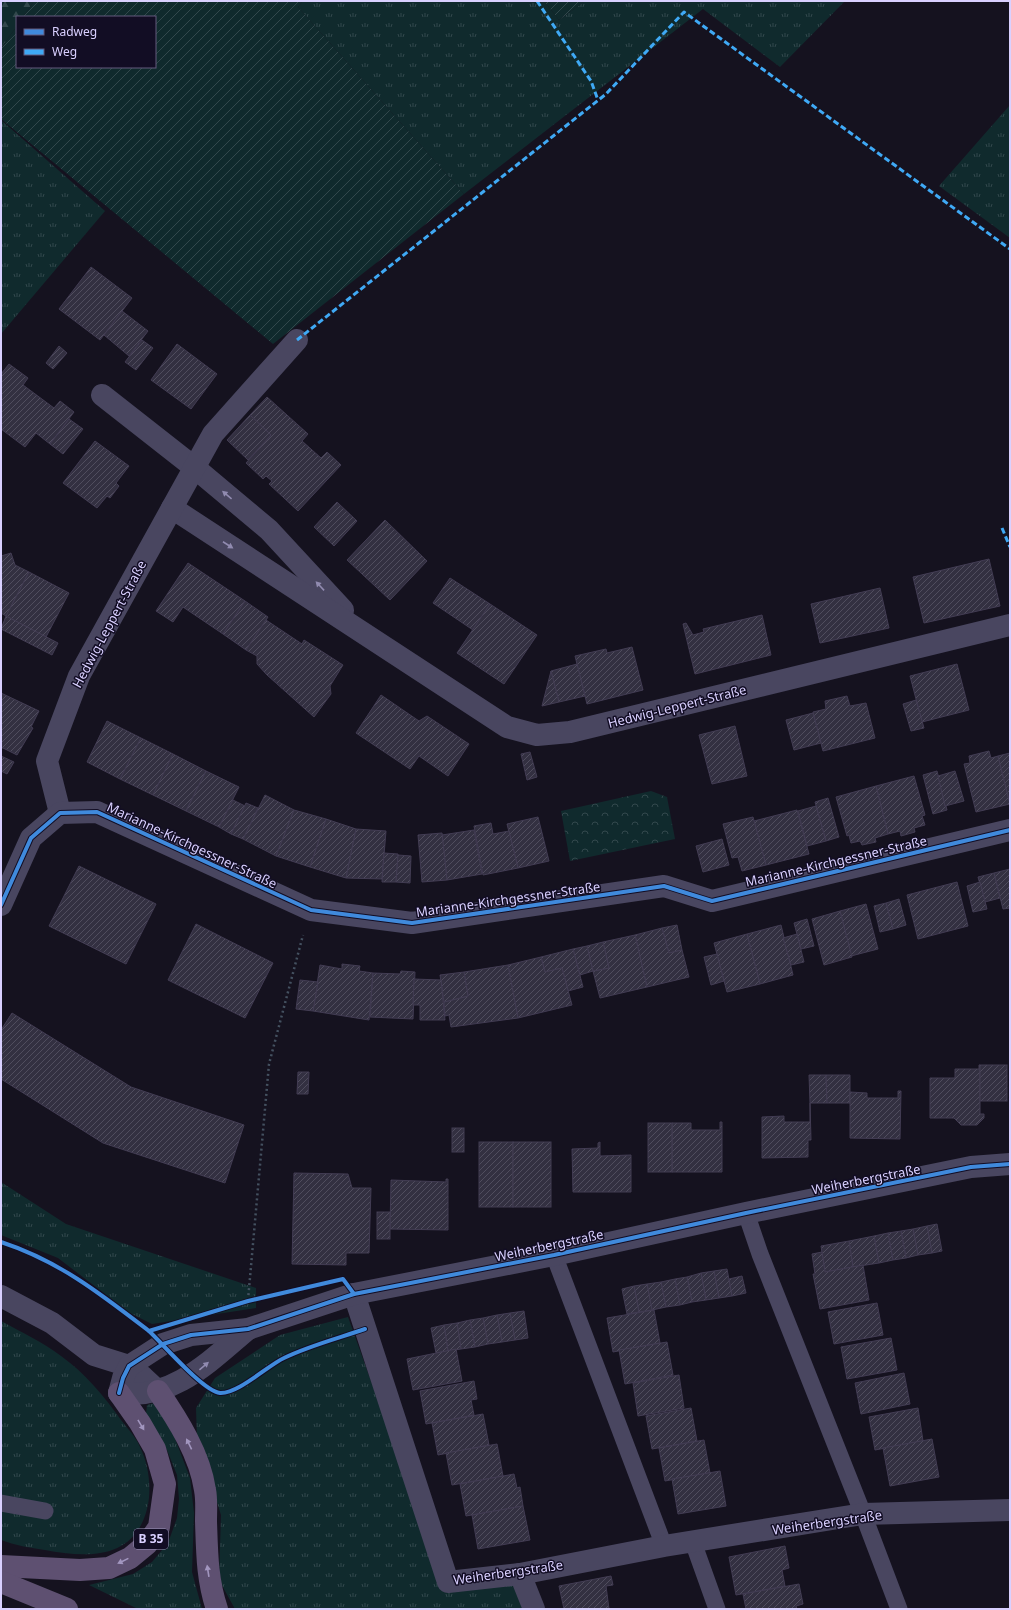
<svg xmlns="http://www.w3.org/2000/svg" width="1011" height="1610" viewBox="0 0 1011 1610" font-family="'Noto Sans',sans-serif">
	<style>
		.grass { fill: url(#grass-tufts) }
		.forest { fill: url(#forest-firs) }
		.park { fill: url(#park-crowns) }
		.garden { fill: url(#garden-furrows) }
		.building { fill: url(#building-hatch); stroke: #423c53 }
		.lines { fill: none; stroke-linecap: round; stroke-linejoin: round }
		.path { stroke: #445160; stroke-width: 2.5; stroke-dasharray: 2 3; stroke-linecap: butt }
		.service { stroke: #494660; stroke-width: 17 }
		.minor { stroke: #494660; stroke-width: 22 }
		.primary { stroke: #5e5071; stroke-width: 22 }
		.quiet { stroke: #3fa9f5; stroke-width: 3; stroke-dasharray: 6 3; stroke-linecap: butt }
		.cycleway-casing { stroke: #120d24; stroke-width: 6 }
		.cycleway { stroke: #408adc; stroke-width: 4 }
		.oneway { fill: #918bb0 }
		.oneway2 { fill: #a296bf }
		.labels { text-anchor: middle; stroke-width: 3; stroke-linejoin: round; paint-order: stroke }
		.shield { fill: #120d24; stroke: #9d96bd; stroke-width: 1 }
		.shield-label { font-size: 12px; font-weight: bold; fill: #d9d0ff }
		.street-label { font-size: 13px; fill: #d9d0ff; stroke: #120d24 }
	</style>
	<defs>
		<pattern id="grass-tufts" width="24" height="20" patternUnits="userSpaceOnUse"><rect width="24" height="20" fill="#102a2d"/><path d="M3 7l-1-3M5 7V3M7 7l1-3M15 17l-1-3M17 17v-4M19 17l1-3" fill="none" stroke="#32484c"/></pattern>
		<pattern id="forest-firs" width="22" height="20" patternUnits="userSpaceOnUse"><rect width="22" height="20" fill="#102a2d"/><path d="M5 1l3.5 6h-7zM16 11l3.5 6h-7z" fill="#32484c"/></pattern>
		<pattern id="park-crowns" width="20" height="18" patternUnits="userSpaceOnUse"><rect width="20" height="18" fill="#102a2d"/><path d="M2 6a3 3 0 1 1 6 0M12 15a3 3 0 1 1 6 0" fill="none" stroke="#32484c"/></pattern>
		<pattern id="garden-furrows" width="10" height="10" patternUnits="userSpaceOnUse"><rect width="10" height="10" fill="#102a2d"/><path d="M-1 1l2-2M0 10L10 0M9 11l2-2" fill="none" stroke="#32484c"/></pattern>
		<pattern id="building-hatch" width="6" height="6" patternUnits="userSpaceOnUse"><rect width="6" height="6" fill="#333041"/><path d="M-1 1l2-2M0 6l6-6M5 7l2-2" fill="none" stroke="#504d5e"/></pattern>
	</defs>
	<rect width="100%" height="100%" fill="#15121f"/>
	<!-- grass -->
	<g class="grass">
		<polygon points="303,1 544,1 559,20 585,1 845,1 780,67 703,9 464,194 298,7"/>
		<polygon points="1010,105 1010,238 939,186"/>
		<polygon points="1,120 105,211 1,334"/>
		<polygon points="1,1182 66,1224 256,1288 256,1308 152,1324 130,1313 58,1258 1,1235"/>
		<polygon points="348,1317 446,1590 530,1583 540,1609 235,1609 219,1580 221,1515 197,1439 196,1408 215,1378 280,1335"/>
		<path d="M1,1321c20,11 42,21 60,35 24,17 43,40 60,64 6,8 15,17 19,27 9,18 12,43 7,62 -13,51 -60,49 -102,41 -15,-2 -30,-5 -44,-10z"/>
		<polygon points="154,1403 174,1436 190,1478 194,1513 192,1572 202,1609 138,1609 89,1585 133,1574 152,1562 168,1543 177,1518 179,1499 177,1475 167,1450 146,1414 147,1405"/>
	</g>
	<!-- forest -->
	<polygon class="forest" points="1,1 34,1 23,17 17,17 17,26 1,48"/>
	<!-- park -->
	<polygon class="park" points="651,791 667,797 675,839 570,861 561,811"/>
	<!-- garden -->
	<g class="garden">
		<polygon points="34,1 303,1 298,7 464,194 273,344 1,119 1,48 17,26 17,67 155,67 155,17 23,17"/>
		<polygon points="544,1 585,1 559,20"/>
	</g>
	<!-- building -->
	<g class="building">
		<polygon points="91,267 132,298 100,340 59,309"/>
		<polygon points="122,311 148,331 129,356 104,335"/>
		<polygon points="142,340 153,348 136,370 125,362"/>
		<polygon points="177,344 217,374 191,409 151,380"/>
		<polygon points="59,346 67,353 53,369 46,363"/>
		<polygon points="9,364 28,378 23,385 54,408 60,401 74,412 50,444 36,433 25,447 1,429 1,374"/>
		<polygon points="267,397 308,434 302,441 321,458 327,452 341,465 298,511 269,484 272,481 266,476 263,479 246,463 271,435 250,415"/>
		<polygon points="250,415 271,435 248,460 227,440"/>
		<polygon points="69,419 83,429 63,454 50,444"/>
		<polygon points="95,441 129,466 116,483 119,486 110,498 107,496 97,508 63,483"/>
		<polygon points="337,502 357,521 334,546 314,527"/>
		<polygon points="385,520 427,561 390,600 347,560"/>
		<polygon points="11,553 15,565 29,572 6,616 1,613 1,556"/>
		<polygon points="989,559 1000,606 924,623 913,577"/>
		<polygon points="188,563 245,601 223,634 183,607 173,622 156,611"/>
		<polygon points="29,572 69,593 46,637 6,616"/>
		<polygon points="450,578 490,604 473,630 433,603"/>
		<polygon points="880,588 889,628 820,643 811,604"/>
		<polygon points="245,601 268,617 246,650 223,634"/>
		<polygon points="490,604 537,635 504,684 457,653"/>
		<polygon points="762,615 771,655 695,674 683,624 686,623 693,635 704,632 703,629"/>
		<polygon points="6,616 58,643 52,655 1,629"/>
		<polygon points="266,620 302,644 304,640 343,665 330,686 331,694 314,717 267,675 257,664 257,656 246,650"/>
		<polygon points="632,647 643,690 587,704 575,656 606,649 607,653"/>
		<polygon points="577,664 585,696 559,702 551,671"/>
		<polygon points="957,664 969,710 922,722 910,676"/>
		<polygon points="551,671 559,702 542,706"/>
		<polygon points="1,693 39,711 31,727 33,728 17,755 3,748 1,748"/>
		<polygon points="381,695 419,721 427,716 469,744 448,776 419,756 410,769 356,733"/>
		<polygon points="847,696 850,706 866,703 875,738 823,751 813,712 826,709 825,701"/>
		<polygon points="916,700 924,728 911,731 903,704"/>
		<polygon points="813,713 821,743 794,750 786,720"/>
		<polygon points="107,721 141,738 120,779 87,762"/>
		<polygon points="735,726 747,776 712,784 699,735"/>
		<polygon points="141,738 173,754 153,795 120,779"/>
		<polygon points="989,751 991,758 998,756 1010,804 976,812 964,764 970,763 969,756"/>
		<polygon points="530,752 537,777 527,780 521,754"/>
		<polygon points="1010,753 1010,804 998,756"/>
		<polygon points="173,754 206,771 186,811 153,795"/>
		<polygon points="1,756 14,762 7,774 1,771"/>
		<polygon points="206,771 239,787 219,827 186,811"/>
		<polygon points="937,771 947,810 933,814 923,775"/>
		<polygon points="955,771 964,801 945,806 938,776"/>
		<polygon points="914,776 925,815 922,816 925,825 914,828 915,832 901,836 900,831 888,834 876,786"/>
		<polygon points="876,786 888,834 875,838 876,842 862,845 860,841 851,843 849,835 847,836 836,797"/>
		<polygon points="265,795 294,810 276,856 243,839"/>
		<polygon points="828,798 839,837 826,841 815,802"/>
		<polygon points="233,800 245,806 231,834 219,827"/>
		<polygon points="246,803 258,808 243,839 231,834"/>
		<polygon points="816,806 826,841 807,846 798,811"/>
		<polygon points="294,810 326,819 310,867 276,856"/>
		<polygon points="797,810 809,854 766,865 754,821"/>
		<polygon points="538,817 549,861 518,868 507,824"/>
		<polygon points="753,817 766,865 742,871 738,857 732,858 723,824"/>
		<polygon points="326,819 356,829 346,878 310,867"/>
		<polygon points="491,823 493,834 509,831 518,868 483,875 474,826"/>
		<polygon points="356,829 386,831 382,879 346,878"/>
		<polygon points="474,830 482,874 447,880 442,835"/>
		<polygon points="442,833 447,880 422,882 418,835"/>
		<polygon points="722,839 729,865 703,872 696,846"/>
		<polygon points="384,853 398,854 396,882 382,882"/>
		<polygon points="398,855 411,856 410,883 396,882"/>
		<polygon points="79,866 156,904 126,964 49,926"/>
		<polygon points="1010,869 1010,908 1003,909 994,873"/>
		<polygon points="994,873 1000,898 985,902 978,877"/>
		<polygon points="957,882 968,926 918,939 907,895"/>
		<polygon points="980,882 987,909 973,912 967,886"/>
		<polygon points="899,899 906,925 893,929 886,903"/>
		<polygon points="886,903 893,929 880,932 874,906"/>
		<polygon points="866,904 878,949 851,956 840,911"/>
		<polygon points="840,911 852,957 824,965 812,919"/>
		<polygon points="807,919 814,946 801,949 794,923"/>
		<polygon points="196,924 273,963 245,1018 168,980"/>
		<polygon points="677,925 682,950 669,953 662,928"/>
		<polygon points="781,925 793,975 760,984 747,934"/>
		<polygon points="662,928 669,953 682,950 689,977 647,987 635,935"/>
		<polygon points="747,934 760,984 727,992 714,943"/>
		<polygon points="797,934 804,962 791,965 783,938"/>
		<polygon points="635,935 647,987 600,998 593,971 609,968 603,942"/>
		<polygon points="603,942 609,968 593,971 587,946"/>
		<polygon points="587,946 593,971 580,975 573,949"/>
		<polygon points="573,949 583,987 568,991 562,968 545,972 541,957"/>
		<polygon points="717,954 724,981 711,985 704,957"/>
		<polygon points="541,957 545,972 562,968 572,1005 518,1018 508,965"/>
		<polygon points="342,964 360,966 359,971 373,973 369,1020 313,1011 320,965 342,969"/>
		<polygon points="508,965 518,1018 451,1027 449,1015 445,1016 444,1002 468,996 464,972"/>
		<polygon points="401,971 415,972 413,1019 370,1017 373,973 400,974"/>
		<polygon points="464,972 468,996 444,1002 440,975"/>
		<polygon points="414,979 441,980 445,1020 420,1020 420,1005 413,1005"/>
		<polygon points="300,980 318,982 313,1011 296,1009"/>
		<polygon points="12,1013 131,1087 244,1125 225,1183 103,1143 1,1079 1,1030"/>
		<polygon points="979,1065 980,1065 980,1114 984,1114 984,1118 977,1125 961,1125 954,1118 930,1118 930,1078 955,1078 955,1069 979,1069"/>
		<rect x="980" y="1065" width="27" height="36"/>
		<polygon points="298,1072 309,1072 308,1094 297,1094"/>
		<polygon points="809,1075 826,1075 827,1103 810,1103"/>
		<polygon points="826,1075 850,1075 850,1103 827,1103"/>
		<polygon points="898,1091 901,1091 900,1139 850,1138 850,1092 867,1093 867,1098 898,1098"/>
		<polygon points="810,1103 811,1140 808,1140 808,1157 762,1158 762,1117 784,1116 784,1122 810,1122"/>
		<polygon points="720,1122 722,1122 722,1172 672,1172 672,1123 691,1123 691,1130 720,1130"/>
		<rect x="648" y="1123" width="24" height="49"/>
		<rect x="452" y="1128" width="12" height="24"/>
		<rect x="479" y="1142" width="34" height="65"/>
		<rect x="513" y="1142" width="38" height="65"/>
		<polygon points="600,1142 600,1156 631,1155 631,1192 573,1192 572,1149 598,1148 598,1143"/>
		<polygon points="294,1173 348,1174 352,1188 371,1188 369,1253 346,1253 346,1265 292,1264"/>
		<polygon points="446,1179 448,1179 448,1230 390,1229 391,1180 446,1182"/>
		<rect x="377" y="1212" width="13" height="27"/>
		<polygon points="937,1224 942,1251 932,1253 927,1226"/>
		<polygon points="927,1226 932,1253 918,1255 913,1229"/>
		<polygon points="913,1229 918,1255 906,1258 901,1231"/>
		<polygon points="901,1231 906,1258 893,1260 888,1233"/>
		<polygon points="888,1233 893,1260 879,1263 874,1236"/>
		<polygon points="874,1236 879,1263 853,1267 849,1241"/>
		<polygon points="849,1241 853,1267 825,1272 821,1246"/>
		<polygon points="822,1252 825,1272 863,1265 869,1300 820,1309 813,1274 815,1274 812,1254"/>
		<polygon points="727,1269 732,1296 719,1298 714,1271"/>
		<polygon points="714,1271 719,1298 706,1300 701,1273"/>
		<polygon points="701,1273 706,1300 692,1302 687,1277"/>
		<polygon points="742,1276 746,1293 732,1296 729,1279"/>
		<polygon points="687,1277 692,1302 680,1305 675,1279"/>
		<polygon points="675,1279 680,1305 666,1307 661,1282"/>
		<polygon points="661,1282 666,1307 652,1310 647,1284"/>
		<polygon points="647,1284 652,1310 639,1312 634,1286"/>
		<polygon points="634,1286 639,1312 627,1314 622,1289"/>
		<polygon points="877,1303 883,1335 834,1344 828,1312"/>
		<polygon points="654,1310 660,1343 613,1352 607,1318"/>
		<polygon points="524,1311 528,1338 515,1340 510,1313"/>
		<polygon points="510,1313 515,1340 502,1342 497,1315"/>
		<polygon points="497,1315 502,1342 488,1344 483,1318"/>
		<polygon points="483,1318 488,1344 475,1347 470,1320"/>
		<polygon points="470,1320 475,1347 461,1349 457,1323"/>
		<polygon points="457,1323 461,1349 448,1351 444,1325"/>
		<polygon points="444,1325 448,1351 436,1353 431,1328"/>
		<polygon points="891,1338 897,1370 847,1379 841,1347"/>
		<polygon points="667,1342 673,1375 625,1384 619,1350"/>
		<polygon points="456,1349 462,1381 413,1390 407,1359"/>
		<polygon points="904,1373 910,1404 861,1414 855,1383"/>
		<polygon points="679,1375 684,1408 638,1416 633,1383"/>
		<polygon points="474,1381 477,1399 471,1400 474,1415 426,1424 420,1391"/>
		<polygon points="691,1408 697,1441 652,1449 646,1416"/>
		<polygon points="918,1408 923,1441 875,1450 869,1417"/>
		<polygon points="483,1414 489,1445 438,1455 432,1423"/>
		<polygon points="932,1439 939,1477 890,1486 883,1448"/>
		<polygon points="704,1440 710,1473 665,1481 659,1448"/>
		<polygon points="497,1444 503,1476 452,1485 446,1453"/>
		<polygon points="720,1471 726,1506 678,1514 672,1479"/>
		<polygon points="514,1474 517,1488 520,1487 523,1506 466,1516 460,1484"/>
		<polygon points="523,1506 530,1540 478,1549 472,1515"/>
		<polygon points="785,1546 789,1568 782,1570 785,1586 736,1595 729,1557"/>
		<polygon points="611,1576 613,1585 606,1586 609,1609 564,1609 559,1586"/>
		<polygon points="799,1584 803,1604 796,1606 797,1609 746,1609 743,1594"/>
	</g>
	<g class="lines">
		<!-- path -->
		<polyline class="path" points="248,1300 269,1064 303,935"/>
		<!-- service -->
		<g class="service">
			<polyline points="746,1213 760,1254 863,1514 899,1609"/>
			<polyline points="554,1255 664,1546"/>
			<polyline points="1,1503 45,1511"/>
			<polyline points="693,1542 717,1609"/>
		</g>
		<!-- minor -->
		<g class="minor">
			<polyline points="102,395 195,468 269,530 343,610"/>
			<polyline points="172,508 507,727 537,735 570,732 1010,625"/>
			<polyline points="60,813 47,761 79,676 213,434 297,340"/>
			<polyline points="1,905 31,838 60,813 97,812 311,910 412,923 664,886 712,901 1010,830"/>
			<polyline points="354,1294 448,1582 520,1574 664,1546 863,1514 1010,1510"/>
			<polyline points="1,1296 52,1323 94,1355 129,1366 143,1377 158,1391"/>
			<polyline points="119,1393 123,1378 129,1366 163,1344 191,1335 248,1329 354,1294 554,1255 746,1213 971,1167 1010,1164"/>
			<path d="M119,1393c53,8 92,-33 129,-64"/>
			<polyline points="520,1574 534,1609"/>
		</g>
		<!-- primary -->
		<g class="primary">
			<path d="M158,1391c20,29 42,64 47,99 2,10 1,21 1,31 1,30 1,59 11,88"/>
			<polyline points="1,1566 80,1570 109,1568 130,1558 147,1544 159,1527 165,1484 155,1449 140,1423 119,1393"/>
			<polyline points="1,1582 67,1609"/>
		</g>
		<!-- quiet -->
		<g class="quiet">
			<polyline points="537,1 591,81 598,100"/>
			<polyline points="297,340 606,94 684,12 1010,249"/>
			<polyline points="1002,528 1010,547"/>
		</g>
		<!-- cycleway casing -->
		<g class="cycleway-casing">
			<g id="cycleway">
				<polyline points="1,905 31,838 60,813 97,812 311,910 412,923 664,886 712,901 1010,830"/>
				<path d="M1,1242c58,19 100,52 148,89l99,-30 95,-22 11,15"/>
				<path d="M149,1331c14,13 54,60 71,62 18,1 47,-27 64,-35 24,-12 55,-20 81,-29"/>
				<polyline points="119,1393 123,1378 129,1366 163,1344 191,1335 248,1329 354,1294 554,1255 746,1213 971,1167 1010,1164"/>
			</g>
		</g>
		<!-- cycleway -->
		<use href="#cycleway" class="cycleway"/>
	</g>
	<!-- one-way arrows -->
	<defs><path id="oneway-solid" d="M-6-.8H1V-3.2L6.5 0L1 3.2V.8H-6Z"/></defs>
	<g class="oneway">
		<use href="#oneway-solid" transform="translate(227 495) rotate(-140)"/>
		<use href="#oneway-solid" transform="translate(228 545) rotate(33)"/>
		<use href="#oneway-solid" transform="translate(320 586) rotate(-133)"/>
		<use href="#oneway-solid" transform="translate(204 1366) rotate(-40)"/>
	</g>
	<g class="oneway2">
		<use href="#oneway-solid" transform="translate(141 1425) rotate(59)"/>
		<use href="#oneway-solid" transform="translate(189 1444) rotate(-116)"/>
		<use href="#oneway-solid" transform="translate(123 1561) rotate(154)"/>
		<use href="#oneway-solid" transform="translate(208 1571) rotate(-99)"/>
	</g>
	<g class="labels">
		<!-- shield labels -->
		<rect class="shield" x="134" y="1529" width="34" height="20" rx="3"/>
		<g class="shield-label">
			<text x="151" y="1543">B 35</text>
		</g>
		<!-- street labels -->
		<g class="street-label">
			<text transform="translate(109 624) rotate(-62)" y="5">Hedwig-Leppert-Straße</text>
			<text transform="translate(677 706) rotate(-14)" y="5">Hedwig-Leppert-Straße</text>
			<text transform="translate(192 845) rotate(25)" y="5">Marianne-Kirchgessner-Straße</text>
			<text transform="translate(836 861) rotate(-13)" y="5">Marianne-Kirchgessner-Straße</text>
			<text transform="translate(508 899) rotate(-8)" y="5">Marianne-Kirchgessner-Straße</text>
			<text transform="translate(866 1179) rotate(-11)" y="5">Weiherbergstraße</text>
			<text transform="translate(549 1245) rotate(-12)" y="5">Weiherbergstraße</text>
			<text transform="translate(827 1522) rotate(-8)" y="5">Weiherbergstraße</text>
			<text transform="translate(508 1572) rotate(-8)" y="5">Weiherbergstraße</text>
		</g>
	</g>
	<!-- border -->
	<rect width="1011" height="1610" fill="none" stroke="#d9d0ff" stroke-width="4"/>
	<!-- legend -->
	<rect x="16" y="16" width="140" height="52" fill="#120d24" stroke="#625b7c"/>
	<rect x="24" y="29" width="20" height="6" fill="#408adc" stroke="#625b7c"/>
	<text x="52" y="36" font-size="12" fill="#d9d0ff">Radweg</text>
	<rect x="24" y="49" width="20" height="6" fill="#3fa9f5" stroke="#625b7c"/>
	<text x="52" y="56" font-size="12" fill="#d9d0ff">Weg</text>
</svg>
